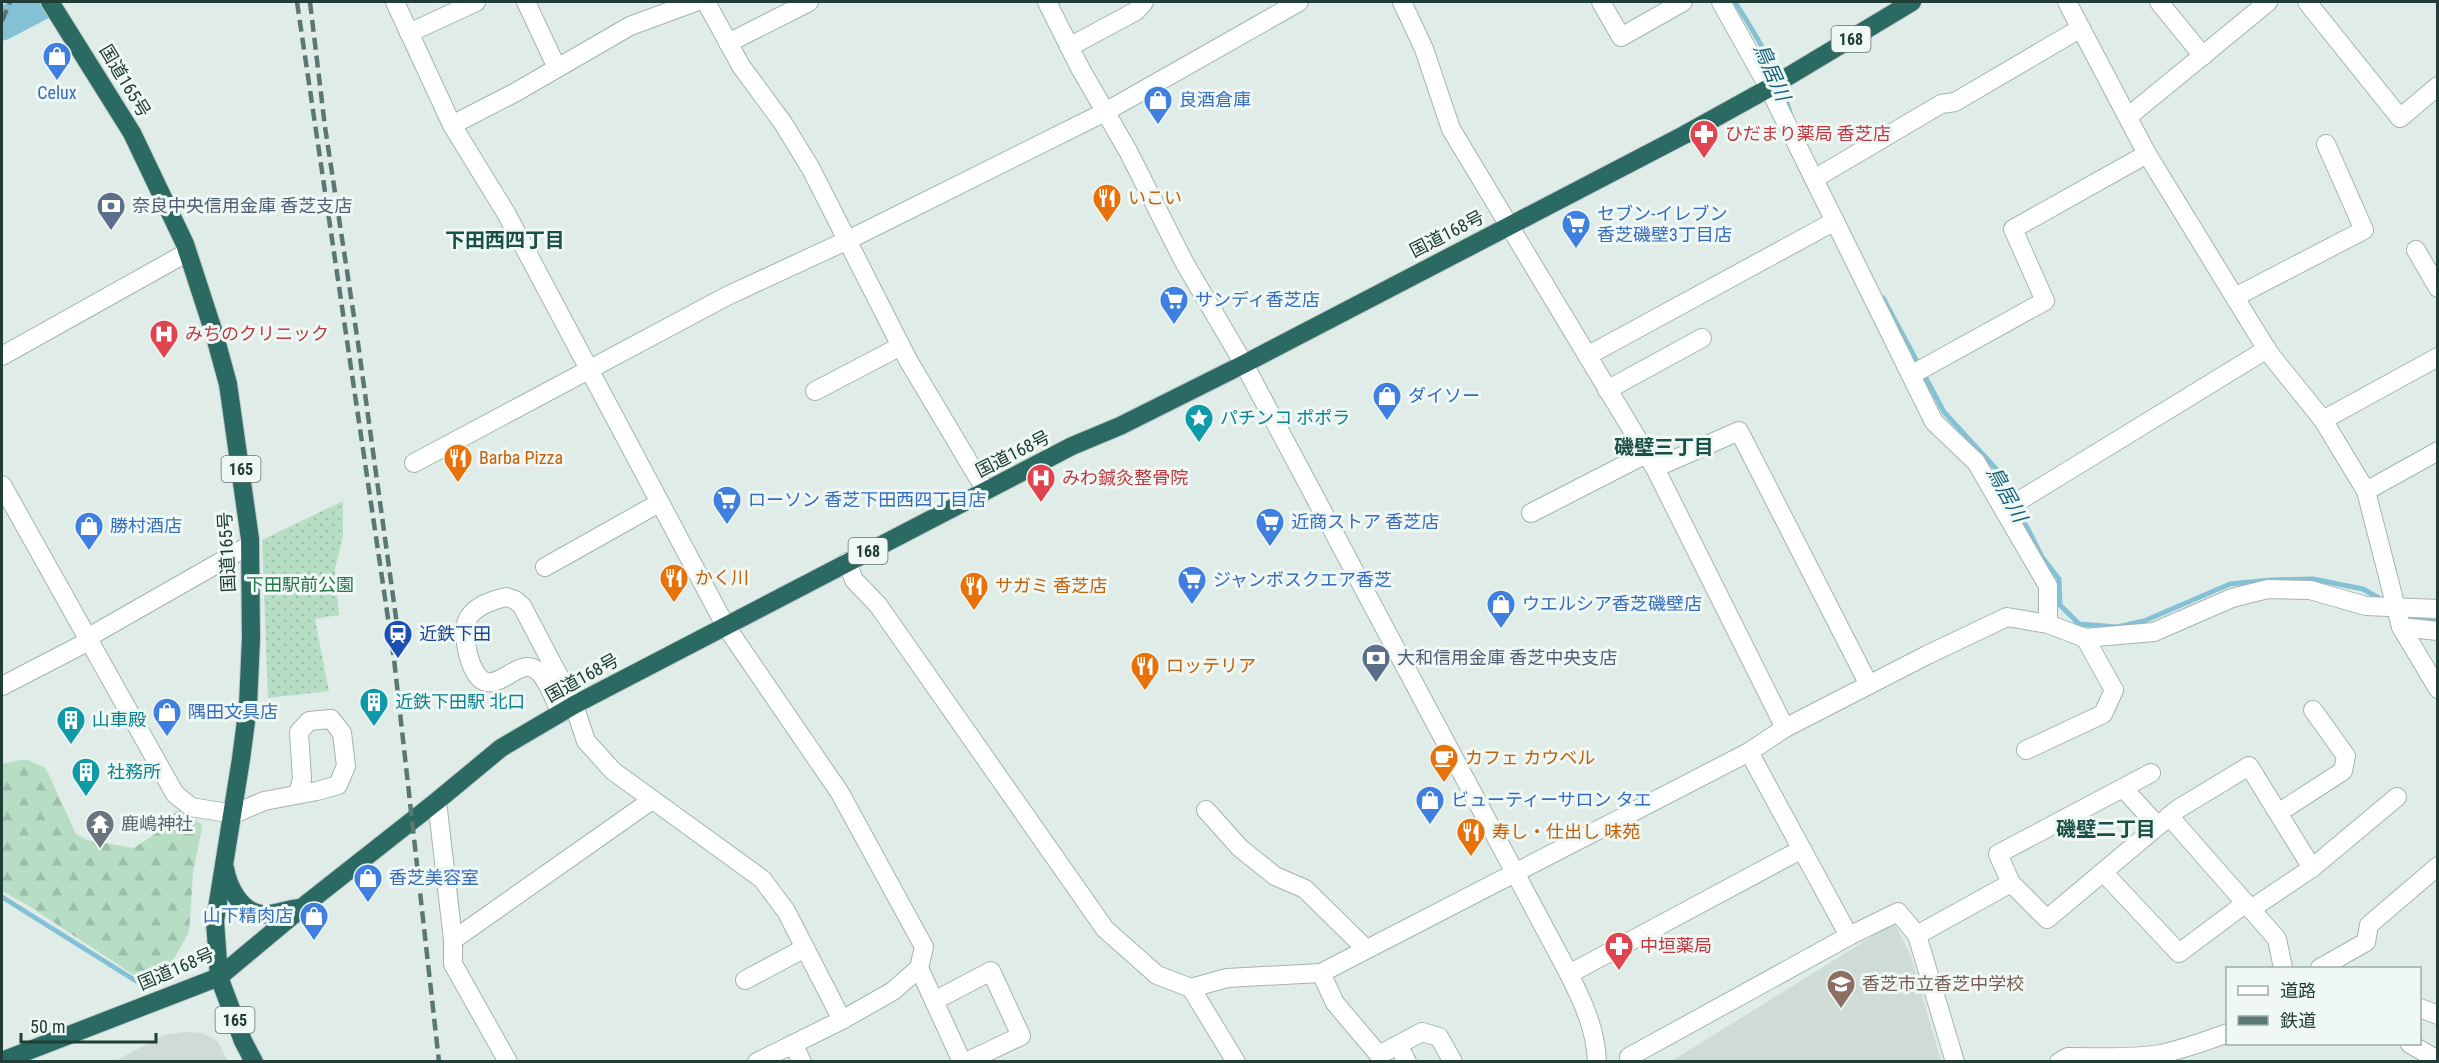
<svg xmlns="http://www.w3.org/2000/svg" width="2439" height="1063" viewBox="0 0 2439 1063" font-family="'Roboto Condensed','Noto Sans JP',sans-serif">
	<style>
		.built { fill: #cedbd6 }
		.grass { fill: url(#grass-dots) }
		.forest { fill: url(#forest-firs) }
		.lines { fill: none; stroke-linecap: round; stroke-linejoin: round }
		.stream { stroke: #85c1d4; stroke-width: 5 }
		.river { stroke: #85c1d4; stroke-width: 33 }
		.minor-casing { stroke: #a3b4af; stroke-width: 20 }
		.highway-casing { stroke: #c1c9c7; stroke-width: 20 }
		.minor { stroke: #fff; stroke-width: 18 }
		.highway { stroke: #2a6a62; stroke-width: 18 }
		.rail { stroke: #5a7873; stroke-width: 4.5; stroke-dasharray: 12 6; stroke-linecap: butt }
		.labels { text-anchor: middle; stroke-width: 6; stroke-linejoin: round; paint-order: stroke }
		.shield { fill: #f0f8f5; stroke: #5e7570; stroke-width: 1.5 }
		.shield-label { font-size: 16px; font-weight: bold; fill: #203d37 }
		.street-label { font-size: 18px; fill: #203d37; stroke: #f0f8f5 }
		.shop-label { font-size: 18px; fill: #366cbe; stroke: #f0f8f5; text-anchor: start }
		.health-label { font-size: 18px; fill: #be3a42; stroke: #f0f8f5; text-anchor: start }
		.food-label { font-size: 18px; fill: #c56008; stroke: #f0f8f5; text-anchor: start }
		.service-label { font-size: 18px; fill: #4e5e75; stroke: #f0f8f5; text-anchor: start }
		.culture-label { font-size: 18px; fill: #0d838f; stroke: #f0f8f5; text-anchor: start }
		.park-label { font-size: 18px; fill: #28754c; stroke: #f0f8f5 }
		.transit-label { font-size: 18px; fill: #164399; stroke: #f0f8f5; text-anchor: start }
		.worship-label { font-size: 18px; fill: #5b616d; stroke: #f0f8f5; text-anchor: start }
		.education-label { font-size: 18px; fill: #785e54; stroke: #f0f8f5; text-anchor: start }
		.water-label { font-size: 20px; font-style: italic; fill: #17637b; stroke: #f0f8f5 }
		.neighbourhood-label { font-size: 20px; font-weight: bold; fill: #1b5047; stroke: #f0f8f5 }
	</style>
	<defs>
		<pattern id="grass-dots" width="8" height="8" patternUnits="userSpaceOnUse" patternTransform="scale(1.5)"><rect width="8" height="8" fill="#b7dec5"/><path d="M2 2h.1M6 6h.1" fill="none" stroke="#9dbfaa" stroke-width="1.8" stroke-linecap="round"/></pattern>
		<pattern id="forest-firs" width="22" height="20" patternUnits="userSpaceOnUse" patternTransform="scale(1.5)"><rect width="22" height="20" fill="#b7dec5"/><path d="M5 1l3.5 6h-7zM16 11l3.5 6h-7z" fill="#9dbfaa"/></pattern>
	</defs>
	<rect width="100%" height="100%" fill="#e0ece7"/>
	<!-- built -->
	<g class="built">
		<polygon points="1894,923 1911,956 1941,1061 1670,1062"/>
		<polygon points="184,1032 203,1033 218,1042 228,1061 115,1061 164,1035"/>
	</g>
	<!-- grass -->
	<polygon class="grass" points="343,501 343,536 335,569 339,615 315,619 329,691 268,698 262,540"/>
	<!-- forest -->
	<polygon class="forest" points="20,760 28,760 45,768 48,773 76,834 87,840 134,848 155,834 176,811 183,810 201,824 202,828 193,873 189,932 161,982 149,984 144,982 29,906 2,891 2,764"/>
	<g class="lines">
		<!-- stream -->
		<g class="stream">
			<path d="M1735,2c23,36 44,71 56,114"/>
			<polyline points="1883,298 1944,412 1998,471 2009,503 2027,527 2042,557 2059,579 2060,605 2079,624 2117,627 2144,621 2230,584 2271,580 2313,579 2363,589 2384,601"/>
			<polyline points="2408,614 2419,620 2438,622"/>
			<polyline points="2,897 144,986"/>
		</g>
		<!-- river -->
		<polyline class="river" points="2,24 44,2"/>
		<!-- minor casing -->
		<g class="minor-casing">
			<g id="minor">
				<polyline points="395,2 452,125 506,213 725,625 840,793 924,947 919,968 893,991 842,1020 757,1062"/>
				<polyline points="526,2 557,68"/>
				<polyline points="706,2 741,66 783,123 811,169 908,360 986,491"/>
				<path d="M1047,2l33,66 48,83 56,111 60,102 325,610c14,28 27,56 28,88"/>
				<polyline points="1402,2 1424,49 1451,129 1655,468 1785,728"/>
				<polyline points="1601,2 1621,37 1683,2"/>
				<polyline points="1721,2 1769,88 1934,422 1976,462 2048,586 2048,624"/>
				<polyline points="2067,2 2147,154 2269,353 2323,420 2366,491 2401,627 2438,689"/>
				<polyline points="2159,2 2203,56"/>
				<polyline points="2307,2 2400,118 2438,86"/>
				<polyline points="409,33 476,2"/>
				<polyline points="728,43 809,2"/>
				<polyline points="1069,47 1136,11 1144,2"/>
				<polyline points="2129,116 2268,2"/>
				<polyline points="452,125 516,92 630,26 695,2"/>
				<polyline points="1814,179 1941,104 1955,102 2081,28"/>
				<polyline points="2416,250 2438,288"/>
				<polyline points="2235,297 2364,230 2326,144"/>
				<polyline points="2,356 188,252"/>
				<polyline points="1587,356 1835,221"/>
				<polyline points="1911,375 2045,301 2013,229 2147,154"/>
				<polyline points="1607,390 1702,338"/>
				<polyline points="815,391 901,346"/>
				<polyline points="2323,420 2438,357"/>
				<polyline points="414,463 727,296 848,240 1105,112 1299,2"/>
				<polyline points="1655,468 1739,431 1869,685"/>
				<polyline points="2,485 175,794 191,807 234,814 264,801 317,791 338,785 346,766 342,733 331,719 309,721 299,732 302,779 298,793"/>
				<polyline points="2366,491 2438,451"/>
				<polyline points="2004,510 2267,349"/>
				<polyline points="1531,513 1646,454"/>
				<polyline points="847,562 854,580 878,605 1105,929 1157,975 1191,988 1236,1062"/>
				<polyline points="545,567 659,503"/>
				<polyline points="2401,627 2438,631"/>
				<polyline points="87,638 250,545"/>
				<polyline points="2,686 89,641"/>
				<path d="M561,713c-7,-13 -14,-37 -26,-44 -16,-9 -32,16 -48,13 -17,-3 -26,-48 -20,-61 5,-14 26,-21 39,-24l9,3 7,6 52,99 12,36 27,30 149,108 24,32 56,109"/>
				<polyline points="2026,750 2103,714 2114,690 2085,638"/>
				<polyline points="2123,788 2158,826"/>
				<polyline points="437,801 453,940 453,964 508,1062"/>
				<polyline points="1206,810 1240,848 1275,876 1305,889 1366,949"/>
				<polyline points="2278,813 2343,771 2346,756 2313,710"/>
				<polyline points="2169,816 2277,939 2283,968"/>
				<polyline points="2103,872 2179,953 2246,903"/>
				<polyline points="2011,883 2047,919 2178,809 2249,766 2312,868"/>
				<polyline points="2251,909 2312,868 2397,797"/>
				<polyline points="1849,936 1898,912 1917,935"/>
				<polyline points="453,940 652,800"/>
				<polyline points="919,968 962,1062"/>
				<polyline points="2320,968 2366,942 2369,925 2438,866"/>
				<polyline points="1321,973 1335,1003 1379,1055 1422,1032 1439,1037 1453,1062"/>
				<polyline points="1569,974 1802,849"/>
				<polyline points="745,980 805,948"/>
				<polyline points="1191,988 1227,978 1321,973 1749,752 1785,728 1927,655 2007,617 2048,624 2085,638 2154,632 2232,598 2268,589 2310,590 2366,606 2438,609"/>
				<polyline points="934,1001 991,971 1021,1036 966,1062"/>
				<polyline points="2420,1008 2438,1015"/>
				<polyline points="793,1044 802,1062"/>
				<polyline points="2410,1044 2438,1060"/>
				<polyline points="1398,1045 1407,1062"/>
				<polyline points="1629,1057 1849,936 1749,752"/>
				<polyline points="1955,1062 1917,935 2011,883 1998,854 2151,773"/>
				<path d="M2059,1062l9,-5c31,0 63,2 93,-3 23,-5 45,-13 67,-21"/>
			</g>
		</g>
		<!-- highway casing -->
		<g class="highway-casing">
			<g id="highway">
				<polyline points="50,2 132,133 185,244 214,333 228,384 250,539 251,638 248,706 241,759 215,921 219,977 243,1041 254,1062"/>
				<path d="M225,868c3,18 15,43 36,46 12,2 26,-5 38,-6"/>
				<polyline points="2,1061 219,977 310,901 437,801 501,748 574,705 1072,446 1120,426 1244,364 1684,135 1769,88 1912,2"/>
			</g>
		</g>
		<!-- minor -->
		<use href="#minor" class="minor"/>
		<!-- highway -->
		<use href="#highway" class="highway"/>
		<!-- rail -->
		<g class="rail">
			<polyline points="297,2 394,659 439,1062"/>
			<polyline points="310,2 325,127 358,343 397,625"/>
			<polyline points="2,21 10,2"/>
		</g>
	</g>
	<!-- icons -->
	<defs>
		<g id="shop-pin" transform="scale(1.5)"><path d="M0 17L-7.5 6A9.5 9.5 0 1 1 7.5 6Z" fill="#3f7fe0" stroke="#f0f8f5"/><path d="M-5-2.5h2.3a2.7 3.5 0 0 1 5.4 0H5L5.5 6h-11ZM-1.5-2.5h3a1.5 2.3 0 0 0-3 0Z" fill="#fff"/></g>
		<g id="pharmacy-pin" transform="scale(1.5)"><path d="M0 17L-7.5 6A9.5 9.5 0 1 1 7.5 6Z" fill="#e0444e" stroke="#f0f8f5"/><path d="M-2-6h4v4h4v4h-4v4h-4v-4h-4v-4h4Z" fill="#fff"/></g>
		<g id="restaurant-pin" transform="scale(1.5)"><path d="M0 17L-7.5 6A9.5 9.5 0 1 1 7.5 6Z" fill="#e8710a" stroke="#f0f8f5"/><path d="M-5-6h1v4h1v-4h1v4h1v-4h1v5L-1.5 .5V6h-2V.5L-5-1ZM5-6V6H3V1.5H1.5Q1.5-4 5-6Z" fill="#fff"/></g>
		<g id="bank-pin" transform="scale(1.5)"><path d="M0 17L-7.5 6A9.5 9.5 0 1 1 7.5 6Z" fill="#5c6f8a" stroke="#f0f8f5"/><path d="M-6-4H6V4H-6ZM0-2.3a2.3 2.3 0 1 0 0 4.6a2.3 2.3 0 1 0 0-4.6Z" fill="#fff"/></g>
		<g id="supermarket-pin" transform="scale(1.5)"><path d="M0 17L-7.5 6A9.5 9.5 0 1 1 7.5 6Z" fill="#3f7fe0" stroke="#f0f8f5"/><path d="M-6-5.5h2.5l.6 2H6L4.5 2H-2.5L-4.4-4H-6ZM-1.5 3.2a1.3 1.3 0 1 0 .1 0ZM3 3.2a1.3 1.3 0 1 0 .1 0Z" fill="#fff"/></g>
		<g id="hospital-pin" transform="scale(1.5)"><path d="M0 17L-7.5 6A9.5 9.5 0 1 1 7.5 6Z" fill="#e0444e" stroke="#f0f8f5"/><path d="M-5-5h3v3.5h4V-5h3V5h-3V1.5h-4V5h-3Z" fill="#fff"/></g>
		<g id="sight-pin" transform="scale(1.5)"><path d="M0 17L-7.5 6A9.5 9.5 0 1 1 7.5 6Z" fill="#0f9aa8" stroke="#f0f8f5"/><path d="M0-6L1.8-2.2L6-1.7L2.9 1.2L3.7 5.4L0 3.3L-3.7 5.4L-2.9 1.2L-6-1.7L-1.8-2.2Z" fill="#fff"/></g>
		<g id="station-pin" transform="scale(1.5)"><path d="M0 17L-7.5 6A9.5 9.5 0 1 1 7.5 6Z" fill="#1a4fb4" stroke="#f0f8f5"/><path d="M-3-6H3Q5-6 5-4V2Q5 4 3 4L4.5 6H3L1.5 4h-3L-3 6H-4.5L-3 4Q-5 4-5 2V-4Q-5-6-3-6ZM-3.5-4v3h7v-3ZM-3.5 1v1.5H-2V1ZM2 1v1.5H3.5V1Z" fill="#fff"/></g>
		<g id="building-pin" transform="scale(1.5)"><path d="M0 17L-7.5 6A9.5 9.5 0 1 1 7.5 6Z" fill="#0f9aa8" stroke="#f0f8f5"/><path d="M-4-6H4V6H1V3H-1V6H-4ZM-2.5-4.3h1.7v1.8h-1.7ZM.8-4.3h1.7v1.8H.8ZM-2.5-1h1.7V.8h-1.7ZM.8-1h1.7V.8H.8Z" fill="#fff"/></g>
		<g id="cafe-pin" transform="scale(1.5)"><path d="M0 17L-7.5 6A9.5 9.5 0 1 1 7.5 6Z" fill="#e8710a" stroke="#f0f8f5"/><path d="M-5.5-4.5H6V0H3Q3 3.5 0 3.5H-2.5Q-5.5 3.5-5.5 0ZM3-3.2v2h1.7v-2ZM-6 4.5H4V6H-6Z" fill="#fff"/></g>
		<g id="temple-pin" transform="scale(1.5)"><path d="M0 17L-7.5 6A9.5 9.5 0 1 1 7.5 6Z" fill="#6b7280" stroke="#f0f8f5"/><path d="M0-6L5-2H3V0L6.5 2.5H4V6H1.5V3h-3V6H-4V2.5H-6.5L-3 0V-2H-5Z" fill="#fff"/></g>
		<g id="school-pin" transform="scale(1.5)"><path d="M0 17L-7.5 6A9.5 9.5 0 1 1 7.5 6Z" fill="#8d6e63" stroke="#f0f8f5"/><path d="M0-5L7-2L0 1L-7-2ZM-4 1L0 2.5L4 1V4Q0 6-4 4Z" fill="#fff"/></g>
	</defs>
	<g fill-rule="evenodd">
		<use href="#shop-pin" x="57" y="56"/>
		<use href="#shop-pin" x="1158" y="100"/>
		<use href="#pharmacy-pin" x="1704" y="134"/>
		<use href="#restaurant-pin" x="1107" y="198"/>
		<use href="#bank-pin" x="111" y="206"/>
		<use href="#supermarket-pin" x="1576" y="224"/>
		<use href="#supermarket-pin" x="1174" y="300"/>
		<use href="#hospital-pin" x="164" y="334"/>
		<use href="#shop-pin" x="1387" y="396"/>
		<use href="#sight-pin" x="1199" y="418"/>
		<use href="#restaurant-pin" x="458" y="458"/>
		<use href="#hospital-pin" x="1041" y="478"/>
		<use href="#supermarket-pin" x="727" y="500"/>
		<use href="#supermarket-pin" x="1270" y="522"/>
		<use href="#shop-pin" x="89" y="526"/>
		<use href="#restaurant-pin" x="674" y="578"/>
		<use href="#supermarket-pin" x="1192" y="580"/>
		<use href="#restaurant-pin" x="974" y="586"/>
		<use href="#shop-pin" x="1501" y="604"/>
		<use href="#station-pin" x="398" y="634"/>
		<use href="#bank-pin" x="1376" y="658"/>
		<use href="#restaurant-pin" x="1145" y="666"/>
		<use href="#building-pin" x="374" y="702"/>
		<use href="#shop-pin" x="167" y="712"/>
		<use href="#building-pin" x="71" y="720"/>
		<use href="#cafe-pin" x="1444" y="758"/>
		<use href="#building-pin" x="86" y="772"/>
		<use href="#shop-pin" x="1430" y="800"/>
		<use href="#temple-pin" x="100" y="824"/>
		<use href="#restaurant-pin" x="1471" y="832"/>
		<use href="#shop-pin" x="368" y="878"/>
		<use href="#shop-pin" x="314" y="916"/>
		<use href="#pharmacy-pin" x="1619" y="946"/>
		<use href="#school-pin" x="1841" y="984"/>
	</g>
	<g class="labels">
		<!-- shield labels -->
		<g class="shield">
			<rect x="1831.5" y="26" width="39" height="26" rx="4.5"/>
			<rect x="221.5" y="456" width="39" height="26" rx="4.5"/>
			<rect x="848.5" y="538" width="39" height="26" rx="4.5"/>
			<rect x="215.5" y="1007" width="39" height="26" rx="4.5"/>
		</g>
		<g class="shield-label">
			<text x="1851" y="45">168</text>
			<text x="241" y="475">165</text>
			<text x="868" y="557">168</text>
			<text x="235" y="1026">165</text>
		</g>
		<!-- street labels -->
		<g class="street-label">
			<text transform="translate(125 81) rotate(59)" y="6">国道165号</text>
			<text transform="translate(1447 234) rotate(-27)" y="6">国道168号</text>
			<text transform="translate(1013 454) rotate(-27)" y="6">国道168号</text>
			<text transform="translate(227 552) rotate(-93)" y="6">国道165号</text>
			<text transform="translate(582 678) rotate(-29)" y="6">国道168号</text>
			<text transform="translate(176 969) rotate(-23)" y="6">国道168号</text>
		</g>
		<!-- shop labels -->
		<g class="shop-label">
			<text x="57" y="99" text-anchor="middle">Celux</text>
			<text x="1179" y="106">良酒倉庫</text>
			<text x="1597" y="220">セブン-イレブン<tspan x="1597" dy="21">香芝磯壁3丁目店</tspan></text>
			<text x="1195" y="306">サンディ香芝店</text>
			<text x="1408" y="402">ダイソー</text>
			<text x="748" y="506">ローソン 香芝下田西四丁目店</text>
			<text x="1291" y="528">近商ストア 香芝店</text>
			<text x="110" y="532">勝村酒店</text>
			<text x="1213" y="586">ジャンボスクエア香芝</text>
			<text x="1522" y="610">ウエルシア香芝磯壁店</text>
			<text x="188" y="718">隅田文具店</text>
			<text x="1451" y="806">ビューティーサロン タエ</text>
			<text x="389" y="884">香芝美容室</text>
			<text x="293" y="922" text-anchor="end">山下精肉店</text>
		</g>
		<!-- health labels -->
		<g class="health-label">
			<text x="1725" y="140">ひだまり薬局 香芝店</text>
			<text x="185" y="340">みちのクリニック</text>
			<text x="1062" y="484">みわ鍼灸整骨院</text>
			<text x="1640" y="952">中垣薬局</text>
		</g>
		<!-- food labels -->
		<g class="food-label">
			<text x="1128" y="204">いこい</text>
			<text x="479" y="464">Barba Pizza</text>
			<text x="695" y="584">かく川</text>
			<text x="995" y="592">サガミ 香芝店</text>
			<text x="1166" y="672">ロッテリア</text>
			<text x="1465" y="764">カフェ カウベル</text>
			<text x="1492" y="838">寿し・仕出し 味苑</text>
		</g>
		<!-- service labels -->
		<g class="service-label">
			<text x="132" y="212">奈良中央信用金庫 香芝支店</text>
			<text x="1397" y="664">大和信用金庫 香芝中央支店</text>
		</g>
		<!-- culture labels -->
		<g class="culture-label">
			<text x="1220" y="424">パチンコ ポポラ</text>
			<text x="395" y="708">近鉄下田駅 北口</text>
			<text x="92" y="726">山車殿</text>
			<text x="107" y="778">社務所</text>
		</g>
		<!-- park labels -->
		<g class="park-label">
			<text x="300" y="591">下田駅前公園</text>
		</g>
		<!-- transit labels -->
		<g class="transit-label">
			<text x="419" y="640">近鉄下田</text>
		</g>
		<!-- worship labels -->
		<g class="worship-label">
			<text x="121" y="830">鹿嶋神社</text>
		</g>
		<!-- education labels -->
		<g class="education-label">
			<text x="1862" y="990">香芝市立香芝中学校</text>
		</g>
		<!-- water labels -->
		<g class="water-label">
			<text transform="translate(1772 72) rotate(66)" y="7">鳥居川</text>
			<text transform="translate(2007 494) rotate(61)" y="7">鳥居川</text>
		</g>
		<!-- neighbourhood labels -->
		<g class="neighbourhood-label">
			<text x="505" y="247">下田西四丁目</text>
			<text x="1664" y="454">磯壁三丁目</text>
			<text x="2106" y="836">磯壁二丁目</text>
		</g>
	</g>
	<!-- border -->
	<rect width="2439" height="1063" fill="none" stroke="#203d37" stroke-width="6"/>
	<!-- legend -->
	<rect x="2226" y="967" width="195" height="78" fill="#f0f8f5" stroke="#9dada9" stroke-width="1.5"/>
	<rect x="2238" y="986" width="30" height="9" fill="#ffffff" stroke="#9dada9" stroke-width="1.5"/>
	<text x="2280" y="997" font-size="18" fill="#203d37">道路</text>
	<rect x="2238" y="1016" width="30" height="9" fill="#5a7873" stroke="#9dada9" stroke-width="1.5"/>
	<text x="2280" y="1027" font-size="18" fill="#203d37">鉄道</text>
	<!-- scale -->
	<path d="M21 1033v9h135v-9" fill="none" stroke="#203d37" stroke-width="3"/>
	<text x="30" y="1033" font-size="18" fill="#203d37" stroke="#f0f8f5" stroke-width="4.5" paint-order="stroke">50 m</text>
</svg>
